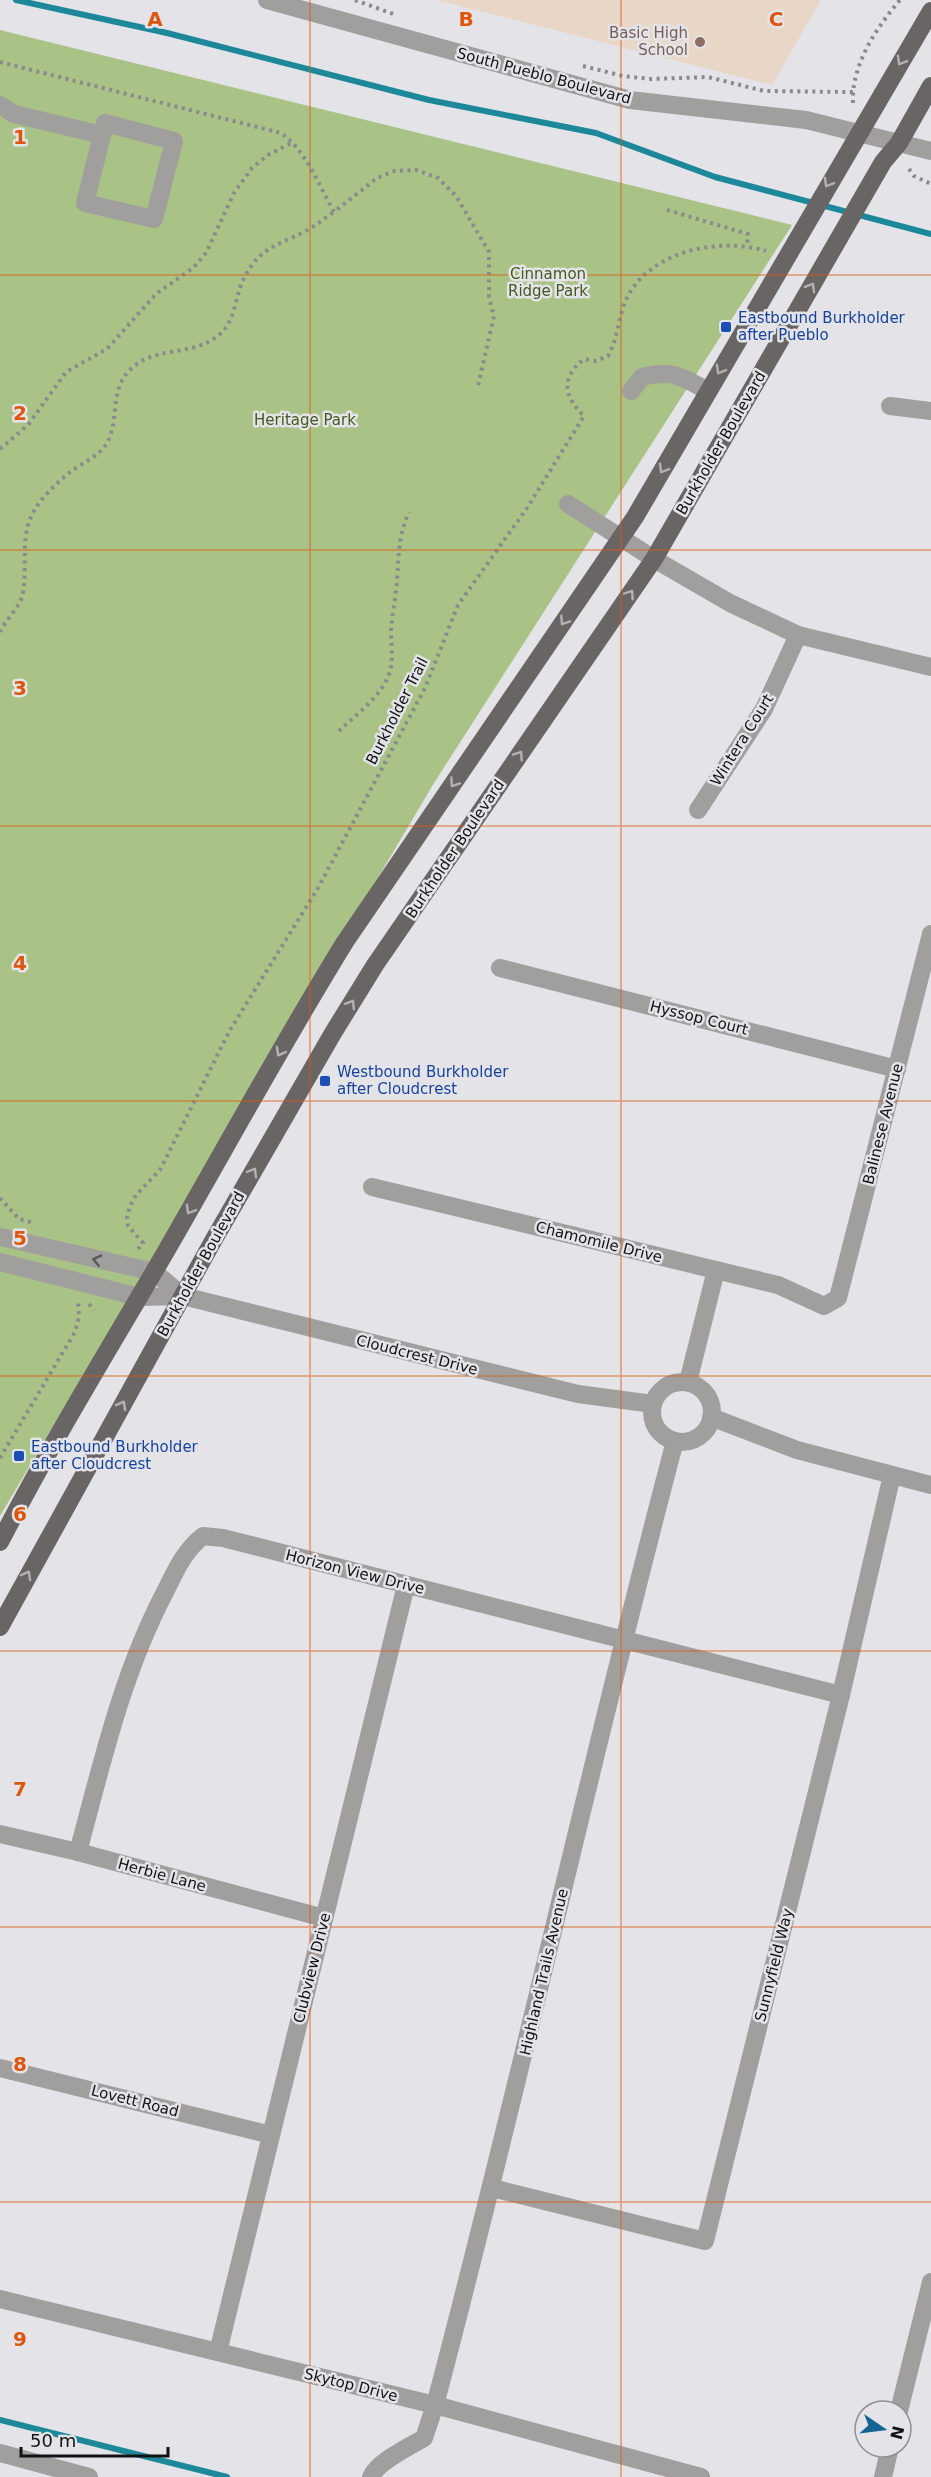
<svg xmlns="http://www.w3.org/2000/svg" width="931" height="2477" viewBox="0 0 931 2477" font-family="'DejaVu Sans',sans-serif">
	<style>
		.education { fill: #e8d7c6 }
		.green { fill: #a9c285 }
		.lines { fill: none; stroke-linecap: round; stroke-linejoin: round }
		.stream { stroke: #1e889b; stroke-width: 6 }
		.path { stroke: #8a8a8e; stroke-width: 4; stroke-dasharray: 3 4.5; stroke-linecap: butt }
		.minor { stroke: #a19e9e; stroke-width: 18 }
		.major { stroke: #6a6565; stroke-width: 18 }
		.oneway { stroke: #b3b1b4 }
		.oneway2 { stroke: #5a585a }
		.grid { fill: none; stroke: #dd560c; stroke-width: 1.5; stroke-opacity: 0.55 }
		.education-dot { fill: #8d6e63; stroke: #e3e3e8; stroke-width: 2 }
		.transit-dot { fill: #1a4fb4; stroke: #e3e3e8; stroke-width: 2 }
		.labels { text-anchor: middle; stroke-width: 5; stroke-linejoin: round; paint-order: stroke }
		.education-label { font-size: 15px; fill: #785e54; stroke: #e3e3e8; text-anchor: end }
		.street-label { font-size: 15px; fill: #131315; stroke: #e3e3e8 }
		.park-label { font-size: 15px; fill: #455a1d; stroke: #e3e3e8 }
		.transit-label { font-size: 15px; fill: #164399; stroke: #e3e3e8; text-anchor: start }
		.grid-label { font-size: 20px; text-anchor: middle; font-weight: bold; fill: #dd560c; stroke: #e3e3e8; stroke-width: 5; stroke-linejoin: round; paint-order: stroke }
	</style>
	<rect width="100%" height="100%" fill="#e3e3e8"/>
	<!-- education -->
	<polygon class="education" points="436,0 821,0 772,85"/>
	<!-- green -->
	<polygon class="green" points="0,30 792,225 434,783 0,1516"/>
	<g class="lines">
		<!-- stream -->
		<g class="stream">
			<polyline points="16,0 167,33 429,100 596,133 715,177 931,234"/>
			<polyline points="0,2420 227,2477"/>
		</g>
		<!-- path -->
		<g class="path">
			<polyline points="355,0 396,15"/>
			<path d="M0,62l281,71c25,17 38,53 53,79l43,-34 17,-7 22,-1 22,8 18,18 33,56v45l5,19 -16,70"/>
			<polyline points="583,66 623,76 651,79 708,77 764,91 853,92"/>
			<path d="M853,103c-2,-38 24,-76 47,-103"/>
			<polyline points="909,169 914,176 931,184"/>
			<polyline points="667,210 748,234 747,245"/>
			<polyline points="0,449 28,425 66,372 107,349 156,294 193,268 206,253 234,193 252,168 268,155 293,142"/>
			<path d="M0,632c6,-13 21,-26 23,-39 5,-30 -4,-57 12,-84 8,-13 23,-27 35,-37 13,-10 30,-15 38,-31 11,-22 2,-49 20,-69 25,-29 68,-13 94,-40 14,-14 13,-36 22,-54 17,-34 40,-34 67,-50 8,-5 15,-11 23,-16"/>
			<path d="M339,731c16,-15 36,-30 47,-50 9,-17 5,-33 5,-50 1,-17 5,-34 6,-51 2,-25 1,-44 12,-68"/>
			<polyline points="0,1198 19,1219 34,1223"/>
			<path d="M138,1249l5,-6 -15,-17 -1,-9 3,-11 6,-11 24,-25 70,-140 88,-142 107,-200 33,-83 69,-97 57,-92c-20,-19 -24,-38 0,-57l12,2 12,-5c11,-19 10,-43 21,-62 25,-44 92,-57 137,-43"/>
			<polyline points="89,1304 94,1310"/>
			<polyline points="0,1458 75,1332 79,1317 78,1300"/>
		</g>
		<!-- minor -->
		<g class="minor">
			<polyline points="267,0 630,100 806,120 931,151"/>
			<polyline points="0,105 14,114 102,135"/>
			<polygon points="105,123 174,141 154,219 85,203"/>
			<path d="M631,391l11,-14c30,-8 40,0 66,14"/>
			<polyline points="890,406 931,411"/>
			<polyline points="568,504 654,559 730,603 798,635 931,667"/>
			<polyline points="698,810 764,709 798,635"/>
			<polyline points="500,968 897,1069"/>
			<polyline points="372,1187 778,1285 824,1306 838,1298 931,934"/>
			<polyline points="1,1237 154,1272 183,1296"/>
			<polyline points="0,1262 139,1297 183,1296 578,1394 653,1404"/>
			<polyline points="688,1382 716,1270"/>
			<circle cx="682" cy="1412" r="30"/>
			<polyline points="711,1417 797,1450 931,1485"/>
			<polyline points="0,1834 78,1852 324,1918"/>
			<path d="M78,1852c24,-89 44,-178 87,-260 11,-22 19,-41 38,-56l20,2 618,157"/>
			<polyline points="0,2068 271,2135"/>
			<polyline points="492,2188 705,2241 841,1695 892,1475"/>
			<polyline points="0,2299 435,2405 701,2477"/>
			<polyline points="218,2352 406,1585"/>
			<polyline points="899,2411 931,2282"/>
			<polyline points="0,2453 89,2477"/>
			<path d="M371,2477c6,-15 39,-31 53,-39l11,-33c85,-320 155,-644 240,-964"/>
			<polyline points="883,2477 890,2447"/>
		</g>
		<!-- major -->
		<g class="major">
			<path d="M0,1542c51,-99 109,-193 165,-289 60,-104 117,-209 180,-311l290,-425 296,-506"/>
			<polyline points="0,1627 213,1241 333,1033 375,965 654,559 883,162 899,143 931,86"/>
		</g>
	</g>
	<!-- one-way arrows -->
	<defs><path id="oneway-chevron" d="M-2-3.5L2.5 0L-2 3.5" fill="none" stroke-width="1.6" stroke-linecap="round" stroke-linejoin="round" transform="scale(1.5)"/></defs>
	<g class="oneway">
		<use href="#oneway-chevron" transform="translate(901 61) rotate(120)"/>
		<use href="#oneway-chevron" transform="translate(828 183) rotate(120)"/>
		<use href="#oneway-chevron" transform="translate(811 287) rotate(-60)"/>
		<use href="#oneway-chevron" transform="translate(720 370) rotate(120)"/>
		<use href="#oneway-chevron" transform="translate(663 469) rotate(120)"/>
		<use href="#oneway-chevron" transform="translate(630 594) rotate(-56)"/>
		<use href="#oneway-chevron" transform="translate(564 621) rotate(124)"/>
		<use href="#oneway-chevron" transform="translate(519 755) rotate(-56)"/>
		<use href="#oneway-chevron" transform="translate(454 783) rotate(124)"/>
		<use href="#oneway-chevron" transform="translate(351 1004) rotate(-58)"/>
		<use href="#oneway-chevron" transform="translate(280 1052) rotate(119)"/>
		<use href="#oneway-chevron" transform="translate(253 1172) rotate(-60)"/>
		<use href="#oneway-chevron" transform="translate(190 1210) rotate(120)"/>
		<use href="#oneway-chevron" transform="translate(122 1405) rotate(-61)"/>
		<use href="#oneway-chevron" transform="translate(27 1575) rotate(-61)"/>
	</g>
	<use class="oneway2" href="#oneway-chevron" transform="translate(97 1260) rotate(-167)"/>
	<!-- grid -->
	<path class="grid" d="M310,0v2477M621,0v2477M0,275h931M0,550h931M0,826h931M0,1101h931M0,1376h931M0,1651h931M0,1927h931M0,2202h931"/>
	<!-- markers -->
	<circle class="education-dot" cx="700" cy="42" r="6"/>
	<g class="transit-dot">
		<rect x="720" y="321" width="12" height="12" rx="3"/>
		<rect x="319" y="1075" width="12" height="12" rx="3"/>
		<rect x="13" y="1450" width="12" height="12" rx="3"/>
	</g>
	<g class="labels">
		<!-- education labels -->
		<g class="education-label">
			<text x="688" y="38">Basic High<tspan x="688" dy="17">School</tspan></text>
		</g>
		<!-- street labels -->
		<g class="street-label">
			<text transform="translate(544 76) rotate(15)" y="5">South Pueblo Boulevard</text>
			<text transform="translate(721 443) rotate(-60)" y="5">Burkholder Boulevard</text>
			<text transform="translate(397 711) rotate(-63)" y="5">Burkholder Trail</text>
			<text transform="translate(742 740) rotate(-58)" y="5">Wintera Court</text>
			<text transform="translate(455 849) rotate(-56)" y="5">Burkholder Boulevard</text>
			<text transform="translate(699 1018) rotate(14)" y="5">Hyssop Court</text>
			<text transform="translate(883 1124) rotate(-76)" y="5">Balinese Avenue</text>
			<text transform="translate(599 1242) rotate(14)" y="5">Chamomile Drive</text>
			<text transform="translate(201 1264) rotate(-61)" y="5">Burkholder Boulevard</text>
			<text transform="translate(417 1355) rotate(14)" y="5">Cloudcrest Drive</text>
			<text transform="translate(355 1572) rotate(14)" y="5">Horizon View Drive</text>
			<text transform="translate(162 1875) rotate(15)" y="5">Herbie Lane</text>
			<text transform="translate(774 1965) rotate(-76)" y="5">Sunnyfield Way</text>
			<text transform="translate(312 1968) rotate(-76)" y="5">Clubview Drive</text>
			<text transform="translate(544 1972) rotate(-77)" y="5">Highland Trails Avenue</text>
			<text transform="translate(135 2101) rotate(14)" y="5">Lovett Road</text>
			<text transform="translate(351 2385) rotate(14)" y="5">Skytop Drive</text>
		</g>
		<!-- park labels -->
		<g class="park-label">
			<text x="548" y="279">Cinnamon<tspan x="548" dy="17">Ridge Park</tspan></text>
			<text x="305" y="425">Heritage Park</text>
		</g>
		<!-- transit labels -->
		<g class="transit-label">
			<text x="738" y="323">Eastbound Burkholder<tspan x="738" dy="17">after Pueblo</tspan></text>
			<text x="337" y="1077">Westbound Burkholder<tspan x="337" dy="17">after Cloudcrest</tspan></text>
			<text x="31" y="1452">Eastbound Burkholder<tspan x="31" dy="17">after Cloudcrest</tspan></text>
		</g>
	</g>
	<g class="grid-label">
		<text x="155" y="26">A</text>
		<text x="466" y="26">B</text>
		<text x="776" y="26">C</text>
		<text x="20" y="144">1</text>
		<text x="20" y="420">2</text>
		<text x="20" y="695">3</text>
		<text x="20" y="970">4</text>
		<text x="20" y="1245">5</text>
		<text x="20" y="1521">6</text>
		<text x="20" y="1796">7</text>
		<text x="20" y="2071">8</text>
		<text x="20" y="2346">9</text>
	</g>
	<!-- north arrow -->
	<g transform="translate(883 2429) rotate(104)"><circle r="28" fill="#e3e3e8" stroke="#909094" stroke-width="1.5"/>
	<path d="M0-4.5L10 22L0 15L-10 22Z" fill="#146395"/>
	<text y="-9" font-size="16" font-weight="bold" text-anchor="middle" fill="#131315">N</text>
	</g>
	<!-- scale -->
	<path d="M21 2447v9h147v-9" fill="none" stroke="#131315" stroke-width="3"/>
	<text x="30" y="2447" font-size="18" fill="#131315" stroke="#e3e3e8" stroke-width="4.5" paint-order="stroke">50 m</text>
</svg>
